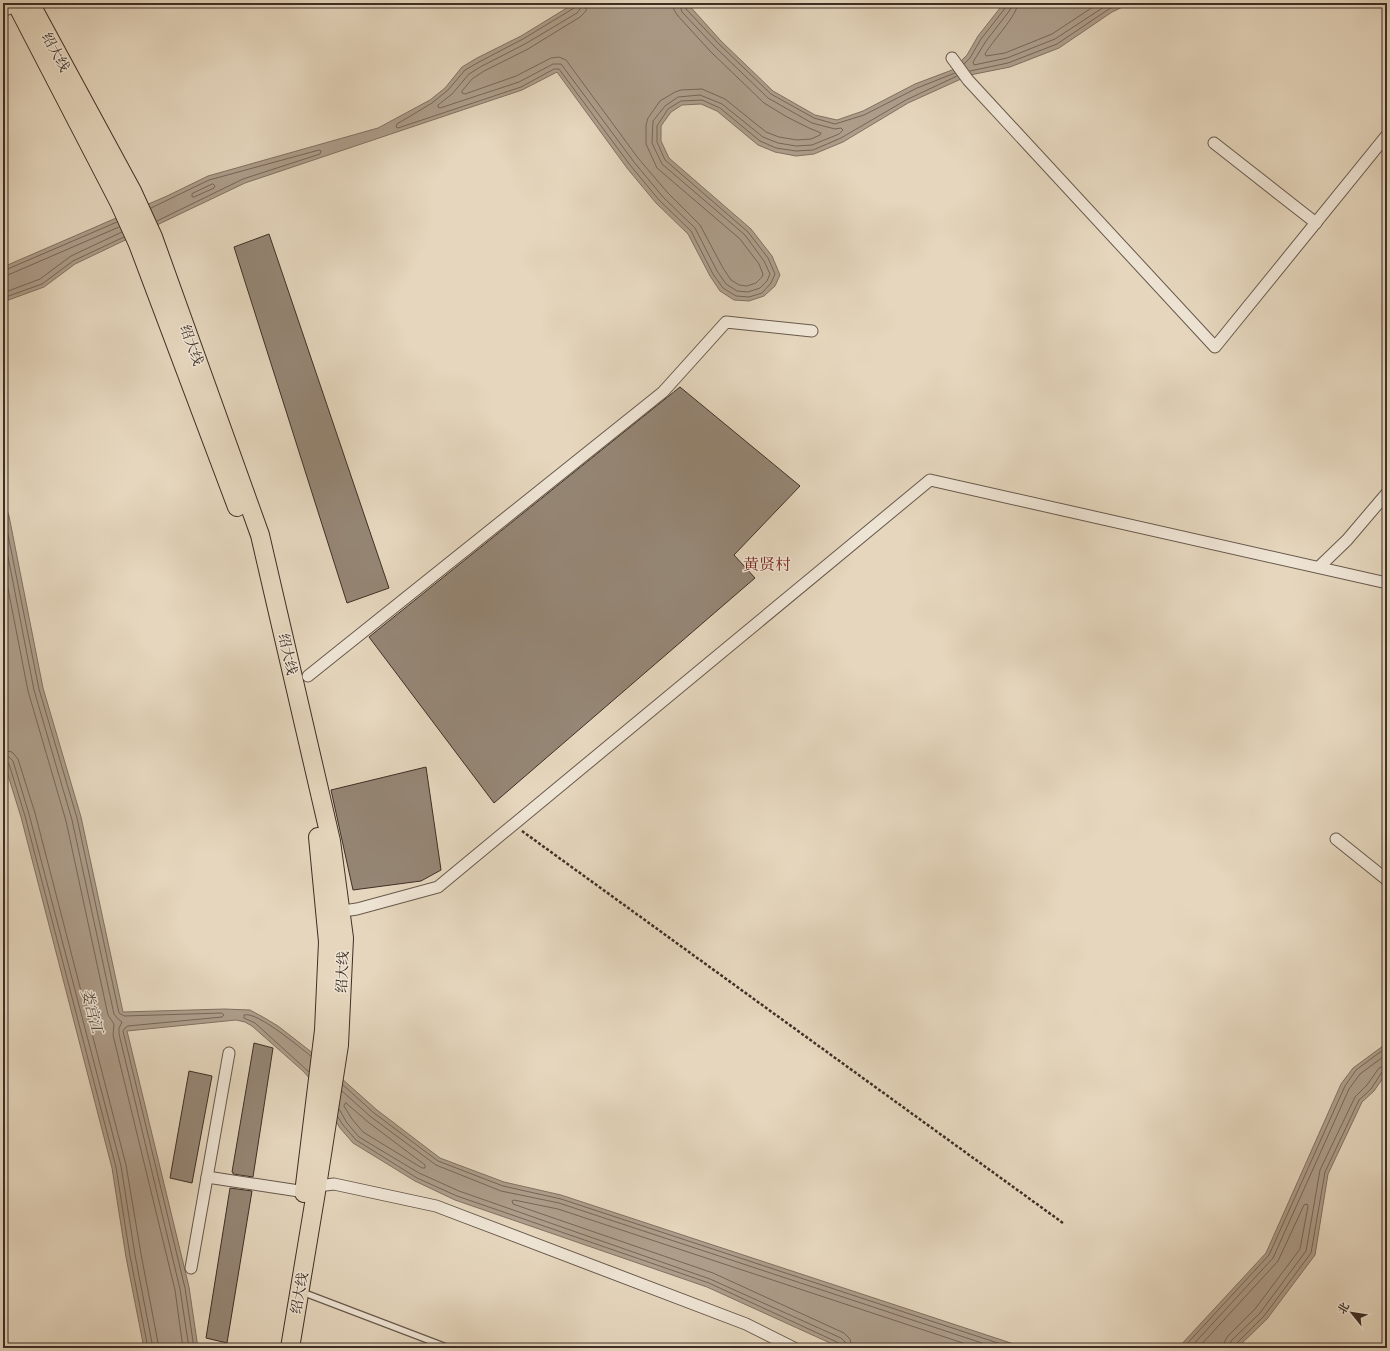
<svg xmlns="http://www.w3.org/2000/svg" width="1390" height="1351" viewBox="0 0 1390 1351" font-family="Cardo,'Noto Serif SC',serif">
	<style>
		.water { fill: #ad9d8a; stroke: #817162 }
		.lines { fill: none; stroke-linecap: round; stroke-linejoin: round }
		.shore { stroke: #766658; stroke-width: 1 }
		.building { fill: #958675; stroke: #3f2f26 }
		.lane-casing { stroke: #68594c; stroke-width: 8 }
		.street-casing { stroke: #68594c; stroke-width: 13 }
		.primary-casing { stroke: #3f2f26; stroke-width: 20 }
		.path { stroke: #3f2f26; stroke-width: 2.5; stroke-dasharray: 3 2; stroke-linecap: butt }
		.lane { stroke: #eee4d4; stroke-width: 5.5 }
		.street { stroke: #eee4d4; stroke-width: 11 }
		.primary { stroke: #e5d6bd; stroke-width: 18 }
		.labels { text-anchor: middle; stroke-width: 3; stroke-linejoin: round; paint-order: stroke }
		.street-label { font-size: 14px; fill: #3f2f26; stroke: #eee4d4 }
		.water-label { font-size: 15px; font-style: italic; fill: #5a4a3f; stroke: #eee4d4 }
		.quarter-label { font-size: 16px; fill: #7a1f14; stroke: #eee4d4 }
	</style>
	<rect width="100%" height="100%" fill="#e5d6bd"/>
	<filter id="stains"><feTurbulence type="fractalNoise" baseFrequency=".005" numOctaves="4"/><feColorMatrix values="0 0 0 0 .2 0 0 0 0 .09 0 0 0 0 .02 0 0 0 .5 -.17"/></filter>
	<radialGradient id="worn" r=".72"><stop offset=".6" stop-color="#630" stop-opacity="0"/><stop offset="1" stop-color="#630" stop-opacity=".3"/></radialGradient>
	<!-- water -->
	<g class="water">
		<polygon points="575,3 687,3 721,41 773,91 815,115 837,120 863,111 915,84 952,70 967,55 978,36 1004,3 1131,3 1112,12 1059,48 1010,67 970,75 961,79 908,103 843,142 814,154 796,156 775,152 758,145 717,111 701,104 682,105 671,112 661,126 661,141 669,158 751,229 772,256 780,275 775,286 764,296 749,301 734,300 720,291 710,276 688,234 656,203 627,168 557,72 522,90 245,183 75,264 44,287 3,302 3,267 167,196 208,176 378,128 430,100 445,88 462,67 477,58 521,36"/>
		<polygon points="3,498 9,516 43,688 81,817 123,1012 224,1009 250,1010 263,1017 278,1026 314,1054 377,1110 440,1158 504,1182 561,1195 1026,1348 841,1348 707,1287 455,1200 415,1181 353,1143 340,1128 311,1080 303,1071 252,1026 245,1022 236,1020 127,1031 189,1287 198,1348 144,1348 126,1257 112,1168 21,817 3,759"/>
		<polygon points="1387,1043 1387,1072 1374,1091 1362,1102 1328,1174 1315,1255 1267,1319 1237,1348 1178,1348 1266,1253 1341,1084 1353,1068"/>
	</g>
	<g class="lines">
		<!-- shore -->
		<g class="shore">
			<polyline points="576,3 574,8 523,39 479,62 465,70 448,90 432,103 397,124 396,127 398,128 521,87 554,69 559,69 630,165 659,200 691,231 713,274 723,288 736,296 749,297 762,293 771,283 775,274 768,258 748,232 665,160 657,142 657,126 668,109 681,101 702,100 720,108 760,141 776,148 796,151 813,150 841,138 906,100 957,76"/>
			<polyline points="581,3 580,9 577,13 525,44 482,66 469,74 452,94 438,105 438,107 440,108 519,82 553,64 561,64 634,162 663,197 695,228 717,271 726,284 737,291 748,292 760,288 767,281 770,274 764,261 745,235 662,164 652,143 653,121 665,106 678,97 700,95 722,104 763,137 778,143 796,146 812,145 839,134 843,130 841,128 835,129 812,123 768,98 715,47 682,12 679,3"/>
			<polyline points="587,3 586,11 580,17 528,49 484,71 472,79 462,91 462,93 465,94 516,76 551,58 559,57 566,60 638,158 667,192 700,225 723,268 731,280 739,285 747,286 756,283 762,277 763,274 759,264 740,239 657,168 646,144 646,125 648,118 660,101 675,92 681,90 702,89 725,99 766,132 779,137 797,140 811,139 820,135 821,133 809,128 787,117 764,103 711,52 678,16 674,10 673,3"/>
			<polyline points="684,3 686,9 719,44 771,94 814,118 835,124 864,115 917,88 955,73"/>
			<polyline points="1012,3 1010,10 986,41 973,62 974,65 1007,58 1055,39 1110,3"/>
			<path d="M1018,3c-1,13 -25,37 -33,51l1,2 19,-3 47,-19 47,-31"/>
			<polyline points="964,64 970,58 981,39 1006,7 1007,3"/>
			<polyline points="970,71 1008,63 1057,44 1109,9 1122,3"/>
			<polygon points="213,184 215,186 214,188 194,197 192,197 192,194"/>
			<polyline points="151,208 209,180 319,150 321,151 320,154 243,179 157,221"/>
			<polyline points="3,271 117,222"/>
			<polyline points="3,276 8,275 119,227"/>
			<polyline points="3,293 40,279 71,256 122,232"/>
			<polyline points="3,298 42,284 73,261 124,237"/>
			<polyline points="3,510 39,689 77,818 119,1013 124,1016 222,1013 224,1015 222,1017 128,1026 125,1028 123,1031 185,1288 194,1348"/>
			<polyline points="3,531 34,690 72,820 114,1014 117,1018 122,1022 119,1028 119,1034 180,1289 189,1348"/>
			<polyline points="3,563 28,691 66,821 108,1015 114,1024 113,1035 175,1290 183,1348"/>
			<polyline points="3,750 12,752 18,759 35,813 126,1165 141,1254 159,1348"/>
			<polyline points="3,756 9,757 13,761 29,814 121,1166 135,1255 153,1348"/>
			<polyline points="3,761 7,761 9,764 25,816 116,1167 130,1256 148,1348"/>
			<path d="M309,1072l-54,-49 -11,-5v-3c13,-4 55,32 67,41"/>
			<polyline points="343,1085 374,1113 438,1161 503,1186 561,1199 1013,1348"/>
			<polyline points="342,1091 371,1117 436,1165 501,1191 559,1203 997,1348"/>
			<polygon points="346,1103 368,1122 425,1165 425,1168 422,1168 363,1132 352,1119 344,1106"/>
			<polyline points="339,1109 347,1123 359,1137 419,1173 459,1191 710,1279 841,1338 845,1342 846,1348"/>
			<polyline points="338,1117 343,1125 356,1140 417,1178 457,1196 709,1283 839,1343 841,1345 841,1348"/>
			<polyline points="852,1348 850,1339 844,1333 713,1273 513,1204 512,1201 514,1200 558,1209 978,1348"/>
			<polyline points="1183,1348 1269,1255 1345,1086 1356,1070 1387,1047"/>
			<polyline points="1190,1348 1273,1258 1349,1089 1360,1074 1387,1054"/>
			<polyline points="1198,1348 1278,1261 1304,1205 1307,1204 1308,1206 1300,1249 1255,1309 1227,1337 1224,1343 1223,1348"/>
			<polyline points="1229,1348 1231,1341 1260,1313 1306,1251 1320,1170 1355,1097 1367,1085 1379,1068 1387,1065"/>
			<polyline points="1234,1348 1236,1344 1264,1316 1311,1253 1325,1172 1359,1100 1371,1089 1382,1072 1387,1070"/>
		</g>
	</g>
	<!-- building -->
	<g class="building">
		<polygon points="269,234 389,588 347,603 234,247"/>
		<polygon points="680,387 800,486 734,555 755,578 494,803 369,637"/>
		<polygon points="426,767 441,870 421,881 353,890 331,790"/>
		<polygon points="254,1043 273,1048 253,1177 233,1174 233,1172 232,1172"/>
		<polygon points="189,1071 212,1076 192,1183 170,1178"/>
		<polygon points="230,1188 252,1191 227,1343 206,1338"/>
	</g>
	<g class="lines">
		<!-- lane casing -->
		<g class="lane-casing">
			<polyline id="lane" points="302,1292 449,1348"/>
		</g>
		<!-- street casing -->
		<g class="street-casing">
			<g id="street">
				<polyline points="3,11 17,5"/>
				<polyline points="952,58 968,80 1215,347 1387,135"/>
				<polyline points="1214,143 1316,223"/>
				<polyline points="1319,567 1347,540 1387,493"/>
				<polyline points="308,676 663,392 726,322 812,331"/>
				<polyline points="1336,839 1387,880"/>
				<polyline points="336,912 357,909 438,887 930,480 1387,583"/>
				<polyline points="207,1177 299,1191 305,1188"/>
				<polyline points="317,1186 334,1184 436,1206 746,1324 794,1348"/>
				<polyline points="191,1268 229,1053"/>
			</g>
		</g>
		<!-- primary casing -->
		<g class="primary-casing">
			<g id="primary">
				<polyline points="16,3 119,202 138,244 237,507"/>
				<polyline points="30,3 132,191 153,237 260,535 331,841 344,938 339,1045 317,1186 290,1348"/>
				<polyline points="304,1193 324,1030 328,942 318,837"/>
			</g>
		</g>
		<!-- path -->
		<polyline class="path" points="522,831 1063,1223"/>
		<!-- lane -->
		<use href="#lane" class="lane"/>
		<!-- street -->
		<use href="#street" class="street"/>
		<!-- primary -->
		<use href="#primary" class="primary"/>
	</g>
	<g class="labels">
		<!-- street labels -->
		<g class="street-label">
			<text transform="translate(56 52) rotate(61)" y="5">绍大线</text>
			<text transform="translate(192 345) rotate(70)" y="5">绍大线</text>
			<text transform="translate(288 654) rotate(77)" y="5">绍大线</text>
			<text transform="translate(342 972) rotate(-87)" y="5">绍大线</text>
			<text transform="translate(299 1293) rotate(-80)" y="5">绍大线</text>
		</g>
		<!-- water labels -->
		<g class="water-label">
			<text transform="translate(92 1011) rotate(75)" y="5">娄宫江</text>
		</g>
		<!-- quarter labels -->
		<g class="quarter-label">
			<text x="767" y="570">黄贤村</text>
		</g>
	</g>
	<!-- margin -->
	<rect width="1390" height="1351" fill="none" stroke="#e5d6bd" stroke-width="16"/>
	<rect x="4" y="4" width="1382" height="1343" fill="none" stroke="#3f2f26" stroke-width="2"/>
	<rect x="8" y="8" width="1374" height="1335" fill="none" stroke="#3f2f26"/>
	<!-- north arrow -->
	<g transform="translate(1352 1313) rotate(300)" stroke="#eee4d4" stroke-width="3" paint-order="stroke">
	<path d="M0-3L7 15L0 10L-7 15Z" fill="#3f2f26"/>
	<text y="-6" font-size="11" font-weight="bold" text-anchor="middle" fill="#3f2f26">北</text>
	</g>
	<rect width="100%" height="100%" filter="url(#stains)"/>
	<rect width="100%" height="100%" fill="url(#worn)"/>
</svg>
